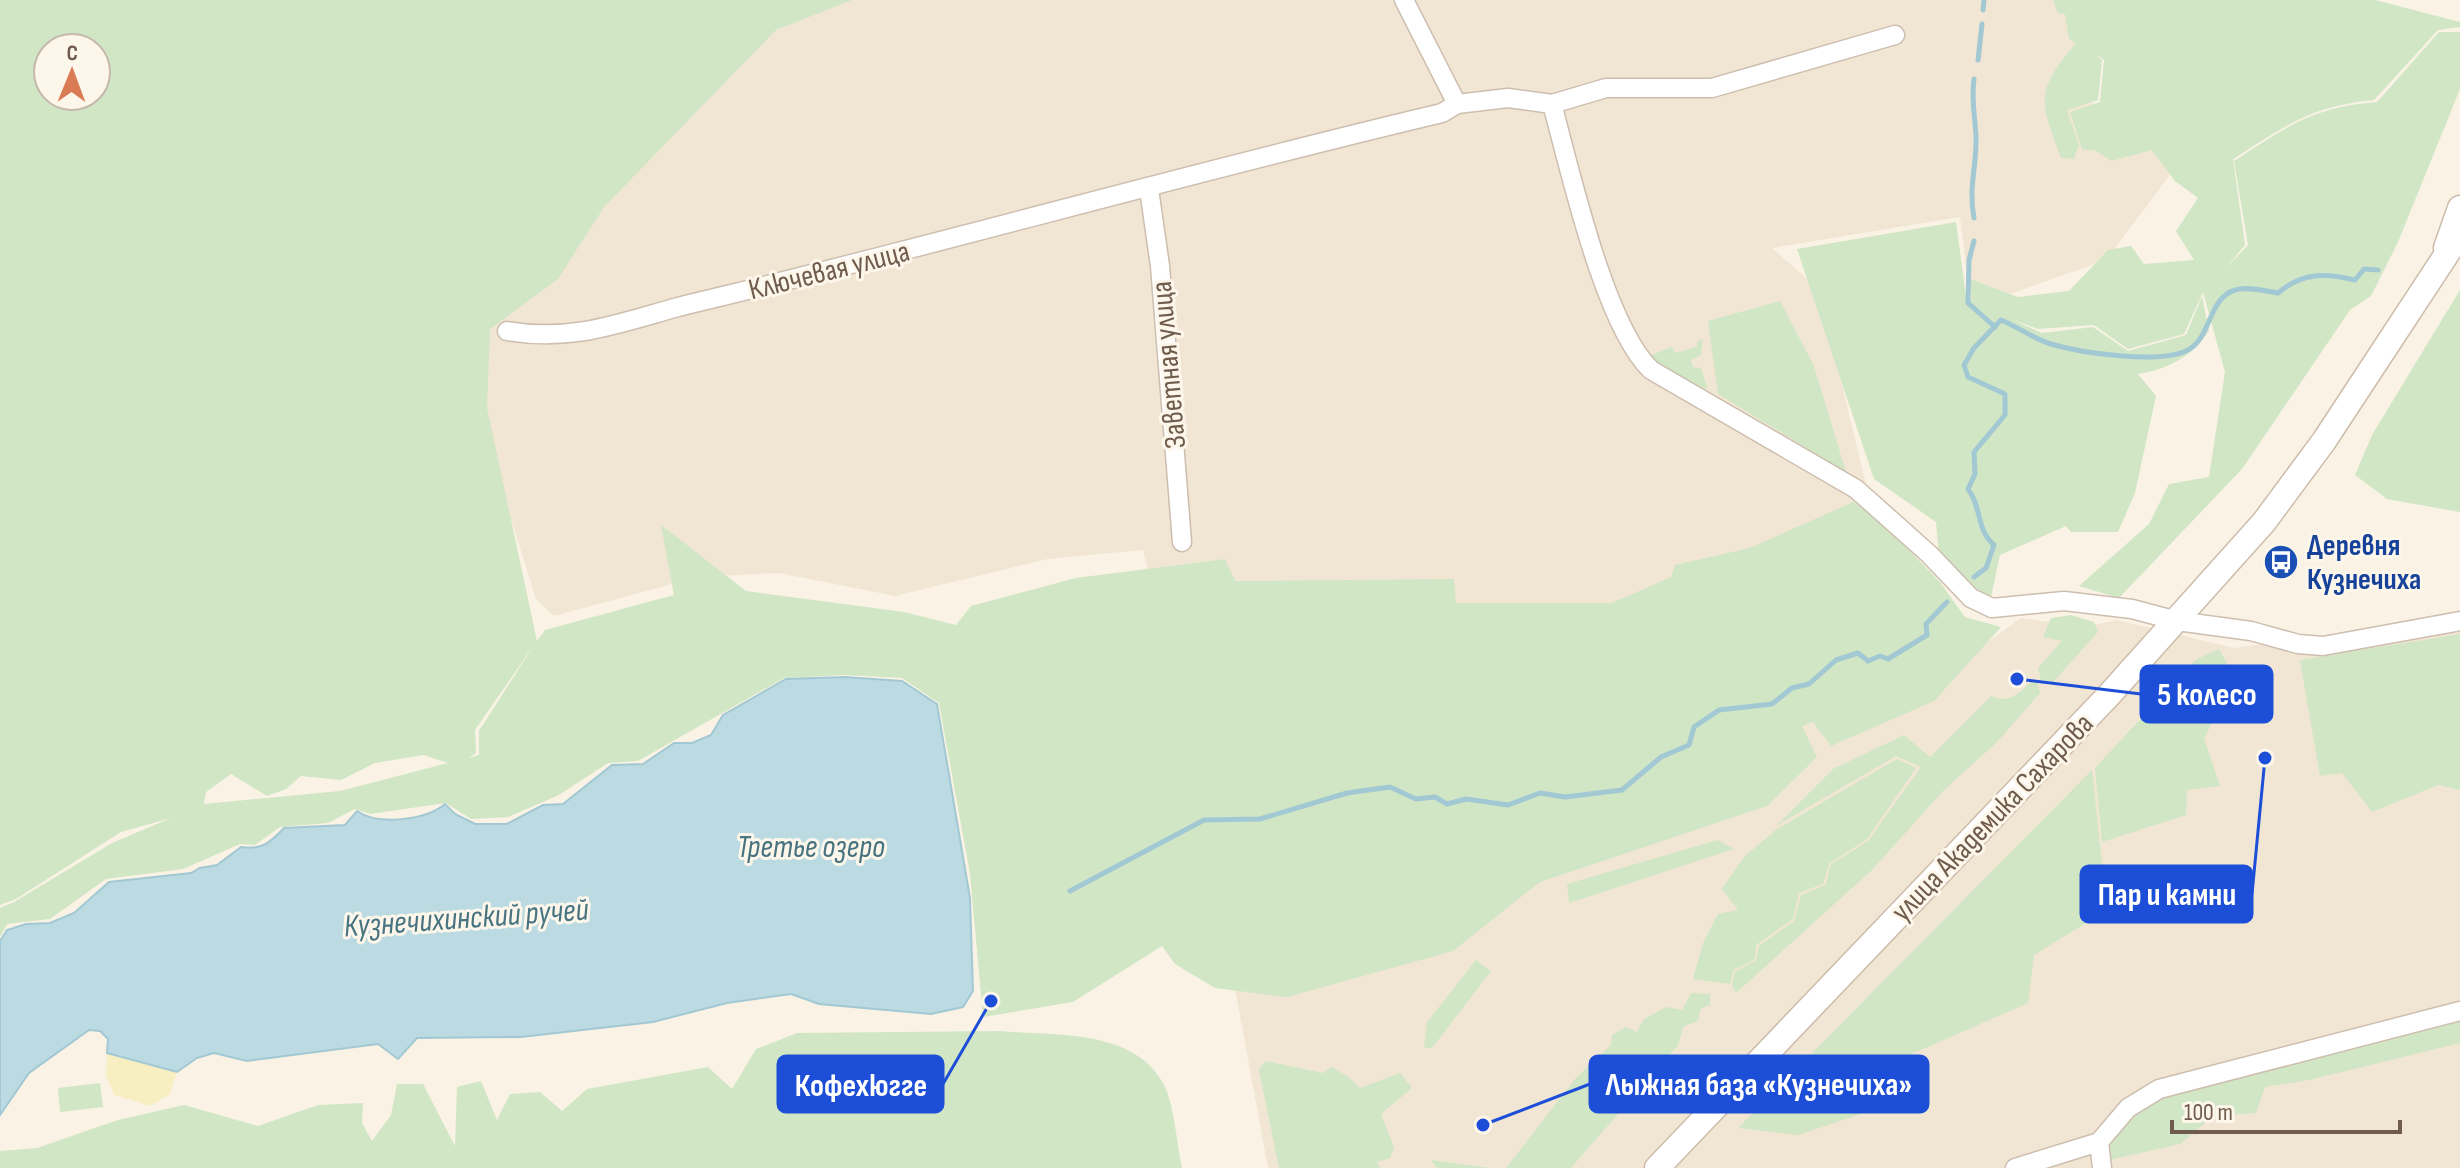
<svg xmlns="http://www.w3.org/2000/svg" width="2460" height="1168" viewBox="0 0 2460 1168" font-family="'Sofia Sans Condensed',sans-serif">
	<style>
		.residential { fill: #f1e6d4 }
		.green { fill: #d0e6c5; fill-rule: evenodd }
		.sand { fill: #f7eec2 }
		.water { fill: #bbdae2; stroke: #a2c8d3; stroke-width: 2 }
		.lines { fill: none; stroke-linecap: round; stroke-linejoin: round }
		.stream { stroke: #a2c8d3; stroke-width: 5 }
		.street-casing { stroke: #cdbeaf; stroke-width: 21 }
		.secondary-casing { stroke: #cdbcaa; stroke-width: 27 }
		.street { stroke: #fff; stroke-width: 18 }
		.secondary { stroke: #fff; stroke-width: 24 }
		.labels { text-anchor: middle; stroke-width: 6; stroke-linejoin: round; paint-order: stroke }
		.street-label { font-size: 30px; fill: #705c4c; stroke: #fdf7eb }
		.transit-label { font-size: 30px; font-weight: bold; fill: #164399; stroke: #fdf7eb; text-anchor: start }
		.water-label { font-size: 32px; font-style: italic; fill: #487482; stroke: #fdf7eb }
		.leader { fill: none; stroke: #1d4ed8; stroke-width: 3 }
		.callout-dot { fill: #1d4ed8; stroke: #fdf7eb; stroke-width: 3 }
		.callout { fill: #1d4ed8; stroke: #1d4ed8; stroke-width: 3 }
		.callout-label { font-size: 32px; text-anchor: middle; font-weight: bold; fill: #fff }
	</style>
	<rect width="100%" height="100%" fill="#faf3e5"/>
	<!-- residential -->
	<polygon class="residential" points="826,0 2099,0 2090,136 2197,139 2106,260 1971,308 1960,217 1772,248 1819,289 1870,501 1844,609 1933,681 2021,618 2083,627 2117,620 2234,648 2460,618 2460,1168 1268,1168 1204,820 1143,550 1048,559 895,596 779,573 698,577 554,616 536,599 483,430 490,322 772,24"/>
	<!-- green -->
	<g class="green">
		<path d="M0,0h852l-76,30 -172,177 -46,72 -68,50 -3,79 50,233 8,-11 129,-35 -13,-70 85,66 158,21 52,13 15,-19 105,-28 149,-19 10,22 219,-2 2,24h156l59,-26 4,-12 75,-17 103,-46 27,18 59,61 26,36 36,10 -67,74 -103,45 -18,-24 -11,4 15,31 -50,49 -227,76 -87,69 -166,46 -72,-9 -40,-24 -13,-18 -89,56 -90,15 -13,-143 -31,-171 -37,-25 -58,-3 -60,3 -146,83 -30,2 -49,32 -51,22 -37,2 -25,-16 -76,11 -15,-5 -27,14 -48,4 -25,18 -15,-1 -57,25 -77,10 -56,40 -43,5 -7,13v-29l14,-6 98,-59 59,-25 -50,14 -105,67 -16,6zM48,48h48v48h-48zM536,642l-57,89v24l-10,3 7,-5 -1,-23zM424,755l24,8 -108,28 -136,13 2,-12 25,-18 36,22 19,-7 15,-13 40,4 34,-17z"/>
		<path d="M2053,0h322l85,22v5l-22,3 -64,70c-63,6 -89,26 -141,59l12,86 -20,24 23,-24 -14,-84c53,-34 78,-54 143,-59l62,-70h21v57l-62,153 -27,54 -21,14 -108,159 -123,129 -40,-12 70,-62 20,-40 40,-7 16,-105 -22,-80 -19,42 -56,15 -34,-24 -56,4 -25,-9 29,13 51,-6 35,24 58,-16 16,-39 7,35c-18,26 -40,38 -71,43l18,22 -21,97 -17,39h-47l-5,-6 -66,29 -10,47 -51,-47 -3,-33 -62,-43 -77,-230 159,-27 10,74 6,3 -2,-20 48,18 51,-6 39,-41 23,-4 13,18 50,-4 -18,-29 22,-33 -23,-17 -23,-31 -41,11 -14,-10 -15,-2 -12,-37 30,-10 4,-42 -8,-6 6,6 -4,40 -31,10 12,35 -5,14 -13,-1c-21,-58 -27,-65 15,-115l-7,-4 -4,-25 -7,-1z"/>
		<polygon points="2460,290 2460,512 2387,499 2355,475 2372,435"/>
		<polygon points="1780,301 1814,366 1846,472 1718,394 1708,321"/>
		<polygon points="1703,339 1701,355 1691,360 1693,367 1701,368 1708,390 1662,368 1649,356 1672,347 1675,353 1697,347 1697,342"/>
		<polygon points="2071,615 2094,622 2098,632 2053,682 2041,680 2038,668 2062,641 2043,637 2051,618"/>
		<polygon points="2460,634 2460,790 2438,785 2372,812 2342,773 2320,776 2300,660"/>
		<polygon points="2219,649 2236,679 2204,738 2220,786 2187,790 2186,815 2102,842 2095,768 2195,660"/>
		<path d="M2032,681h5l3,12 -43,49 -54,49 -70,78 -137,124 -4,-8 3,-13 21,-12 3,-14 35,-25 7,-26 25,-10 4,-20 38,-24 53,-74 -25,-11 -120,70 57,-57 71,-34 26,22 61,-61c19,8 27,-2 41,-15z"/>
		<polygon points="1897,759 1916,768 1867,839 1829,864 1823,884 1799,893 1793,919 1756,945 1755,959 1734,970 1730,984 1693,979 1703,943 1718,914 1738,910 1722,889 1744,857 1777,829"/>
		<polygon points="2092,770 2107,910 2034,955 2028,1003 1891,1063 1876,1109 1798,1135 1738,1128"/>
		<polygon points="1718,840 1734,849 1569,903 1567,884"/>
		<polygon points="1476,960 1491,971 1432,1048 1424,1048 1427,1022"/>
		<polygon points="1691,993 1710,994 1710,1005 1701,1008 1698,1021 1684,1026 1678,1045 1571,1168 1506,1168 1575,1079 1611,1045 1612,1035 1626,1027 1637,1032 1644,1019 1666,1007 1682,1010"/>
		<polygon points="2460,1019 2460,1043 2309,1080 2265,1087 2256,1113 2213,1116 2180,1144 2105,1161 2106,1141 2138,1106 2166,1091"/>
		<path d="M999,1031c54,5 134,-3 164,52 11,19 14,62 19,85h-1182v-17l37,-3 81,-28 66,-15 74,21 60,-21 45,-2 -1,20 10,18 19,-26 6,-31h26l32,62 2,-59 24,-6 16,39 13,-26 30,-2 22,19 25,-22 121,-22 24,22 24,-40 41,-16z"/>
		<polygon points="1265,1061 1323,1073 1331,1067 1349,1077 1360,1088 1400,1073 1412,1088 1381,1114 1394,1147 1390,1158 1377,1162 1380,1168 1279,1168 1259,1070"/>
		<polygon points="100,1083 103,1107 60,1112 58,1088"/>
		<polygon points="1431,1160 1490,1168 1437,1168"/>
	</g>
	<!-- sand -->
	<polygon class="sand" points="107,1053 177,1072 170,1094 150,1106 114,1095 106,1075"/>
	<!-- water -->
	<path class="water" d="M845,677l57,4 35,23 33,194 3,93 -10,16 -32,7 -112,-10 -28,-10 -64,9 -74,19 -132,15 -104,1 -19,21 -20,-15 -131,17 -33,-8 -17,5 -20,14 -70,-19 1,-14 -8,-8 -11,-1 -60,43 -29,42v-174l7,-11 19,-6 24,-1 24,-10 35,-31 82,-9 9,-5 17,-3 24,-18c21,3 29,-4 43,-19l61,-3 12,-14c21,15 69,9 88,-7l10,10 20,10h32l36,-19 20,-1 49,-39 31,-1 31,-21h18l19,-8 12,-20 63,-36z"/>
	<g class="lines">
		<!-- stream -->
		<g class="stream">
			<polyline points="1983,10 1984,0"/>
			<polyline points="1978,60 1982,24"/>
			<path d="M1974,218c-6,-30 3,-52 2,-82 -1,-20 -5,-36 -2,-57"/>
			<polyline points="1974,241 1969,260 1968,303 1995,327"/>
			<path d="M1974,577l12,-9 8,-23c-18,-15 -12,-38 -26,-56l7,-15 -1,-22 31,-37v-21l-37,-17 -4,-12 10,-17 27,-28c17,7 33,19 50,24 30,9 107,20 135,7 26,-12 21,-52 49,-61 11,-4 31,1 43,3 25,-21 46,-20 77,-13l9,-11 14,1"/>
			<polyline points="1070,891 1204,820 1260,819 1347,793 1390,787 1416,799 1435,797 1447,804 1466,799 1508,805 1540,793 1565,797 1622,790 1661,757 1689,745 1694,727 1719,710 1772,704 1792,688 1809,684 1836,660 1858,653 1868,661 1880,656 1888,659 1927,635 1926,624 1947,602"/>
		</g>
		<!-- street casing -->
		<g class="street-casing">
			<g id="street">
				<polyline points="1457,104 1508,98 1552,104 1606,88 1712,88 1895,35"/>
				<path d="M1552,104c18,65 52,221 99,266l205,119 73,65 42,44 21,10 72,-7 68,8 45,12 74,10 47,13 25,2 137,-25"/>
				<polyline points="1149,189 1160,266 1182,542"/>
				<path d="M507,331c64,11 110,-7 171,-24 36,-9 71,-17 106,-26 220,-55 438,-116 658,-168l15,-9 -53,-104"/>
				<polyline points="2099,1142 2102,1168"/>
				<polyline points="2015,1168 2099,1142 2128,1108 2159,1089 2460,1011"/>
			</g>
		</g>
		<!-- secondary casing -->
		<g class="secondary-casing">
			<g id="secondary">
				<polyline points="2446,248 2460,208"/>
				<polyline points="1657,1168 2109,695 2264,522 2324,441 2460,234"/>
			</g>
		</g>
		<!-- street -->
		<use href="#street" class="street"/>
		<!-- secondary -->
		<use href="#secondary" class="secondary"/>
	</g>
	<!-- icons -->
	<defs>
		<g id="bus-disc" transform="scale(1.8)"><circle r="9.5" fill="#1a4fb4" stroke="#fdf7eb"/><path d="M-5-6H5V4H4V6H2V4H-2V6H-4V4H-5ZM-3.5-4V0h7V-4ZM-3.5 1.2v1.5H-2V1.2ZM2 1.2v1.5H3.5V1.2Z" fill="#fff"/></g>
	</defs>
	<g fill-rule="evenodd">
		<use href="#bus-disc" x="2281" y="562"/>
	</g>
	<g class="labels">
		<!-- street labels -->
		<g class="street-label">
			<text transform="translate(829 270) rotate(-14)" y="10">Ключевая улица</text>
			<text transform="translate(1168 365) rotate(-95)" y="10">Заветная улица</text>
			<text transform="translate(1992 817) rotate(-46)" y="10">улица Академика Сахарова</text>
		</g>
		<!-- transit labels -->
		<g class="transit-label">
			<text x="2307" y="555">Деревня<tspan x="2307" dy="34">Кузнечиха</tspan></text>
		</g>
		<!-- water labels -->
		<g class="water-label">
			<text x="811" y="857">Третье озеро</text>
			<text transform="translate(466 917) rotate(-4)" y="11">Кузнечихинский ручей</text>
		</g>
	</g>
	<!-- callouts -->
	<path class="leader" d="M2017 679L2141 694M2265 758L2252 894M1483 1125L1590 1084M991 1001L943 1084"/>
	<g class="callout-dot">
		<circle cx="2017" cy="679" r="8"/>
		<circle cx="2265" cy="758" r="8"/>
		<circle cx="1483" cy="1125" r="8"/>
		<circle cx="991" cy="1001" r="8"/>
	</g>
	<g class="callout">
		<rect x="2141" y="666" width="131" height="56" rx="8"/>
		<rect x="2081" y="866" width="171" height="56" rx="8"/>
		<rect x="1590" y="1056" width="338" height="56" rx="8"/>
		<rect x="778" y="1056" width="165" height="56" rx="8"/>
	</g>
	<g class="callout-label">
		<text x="2207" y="705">5 колесо</text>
		<text x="2167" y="905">Пар и камни</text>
		<text x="1759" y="1095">Лыжная база «Кузнечиха»</text>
		<text x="861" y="1096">Кофехюгге</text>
	</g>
	<!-- north arrow -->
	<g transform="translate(72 72) rotate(1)"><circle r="38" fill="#fdf7eb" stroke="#c5b9ab" stroke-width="2"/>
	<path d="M0-6L14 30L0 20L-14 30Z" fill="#d97b55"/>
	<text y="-12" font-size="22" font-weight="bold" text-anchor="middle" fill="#705c4c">С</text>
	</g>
	<!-- scale -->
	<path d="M2172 1120v12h228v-12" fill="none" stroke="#705c4c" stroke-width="4"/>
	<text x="2184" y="1120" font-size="24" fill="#705c4c" stroke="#fdf7eb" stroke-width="6" paint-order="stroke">100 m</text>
</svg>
